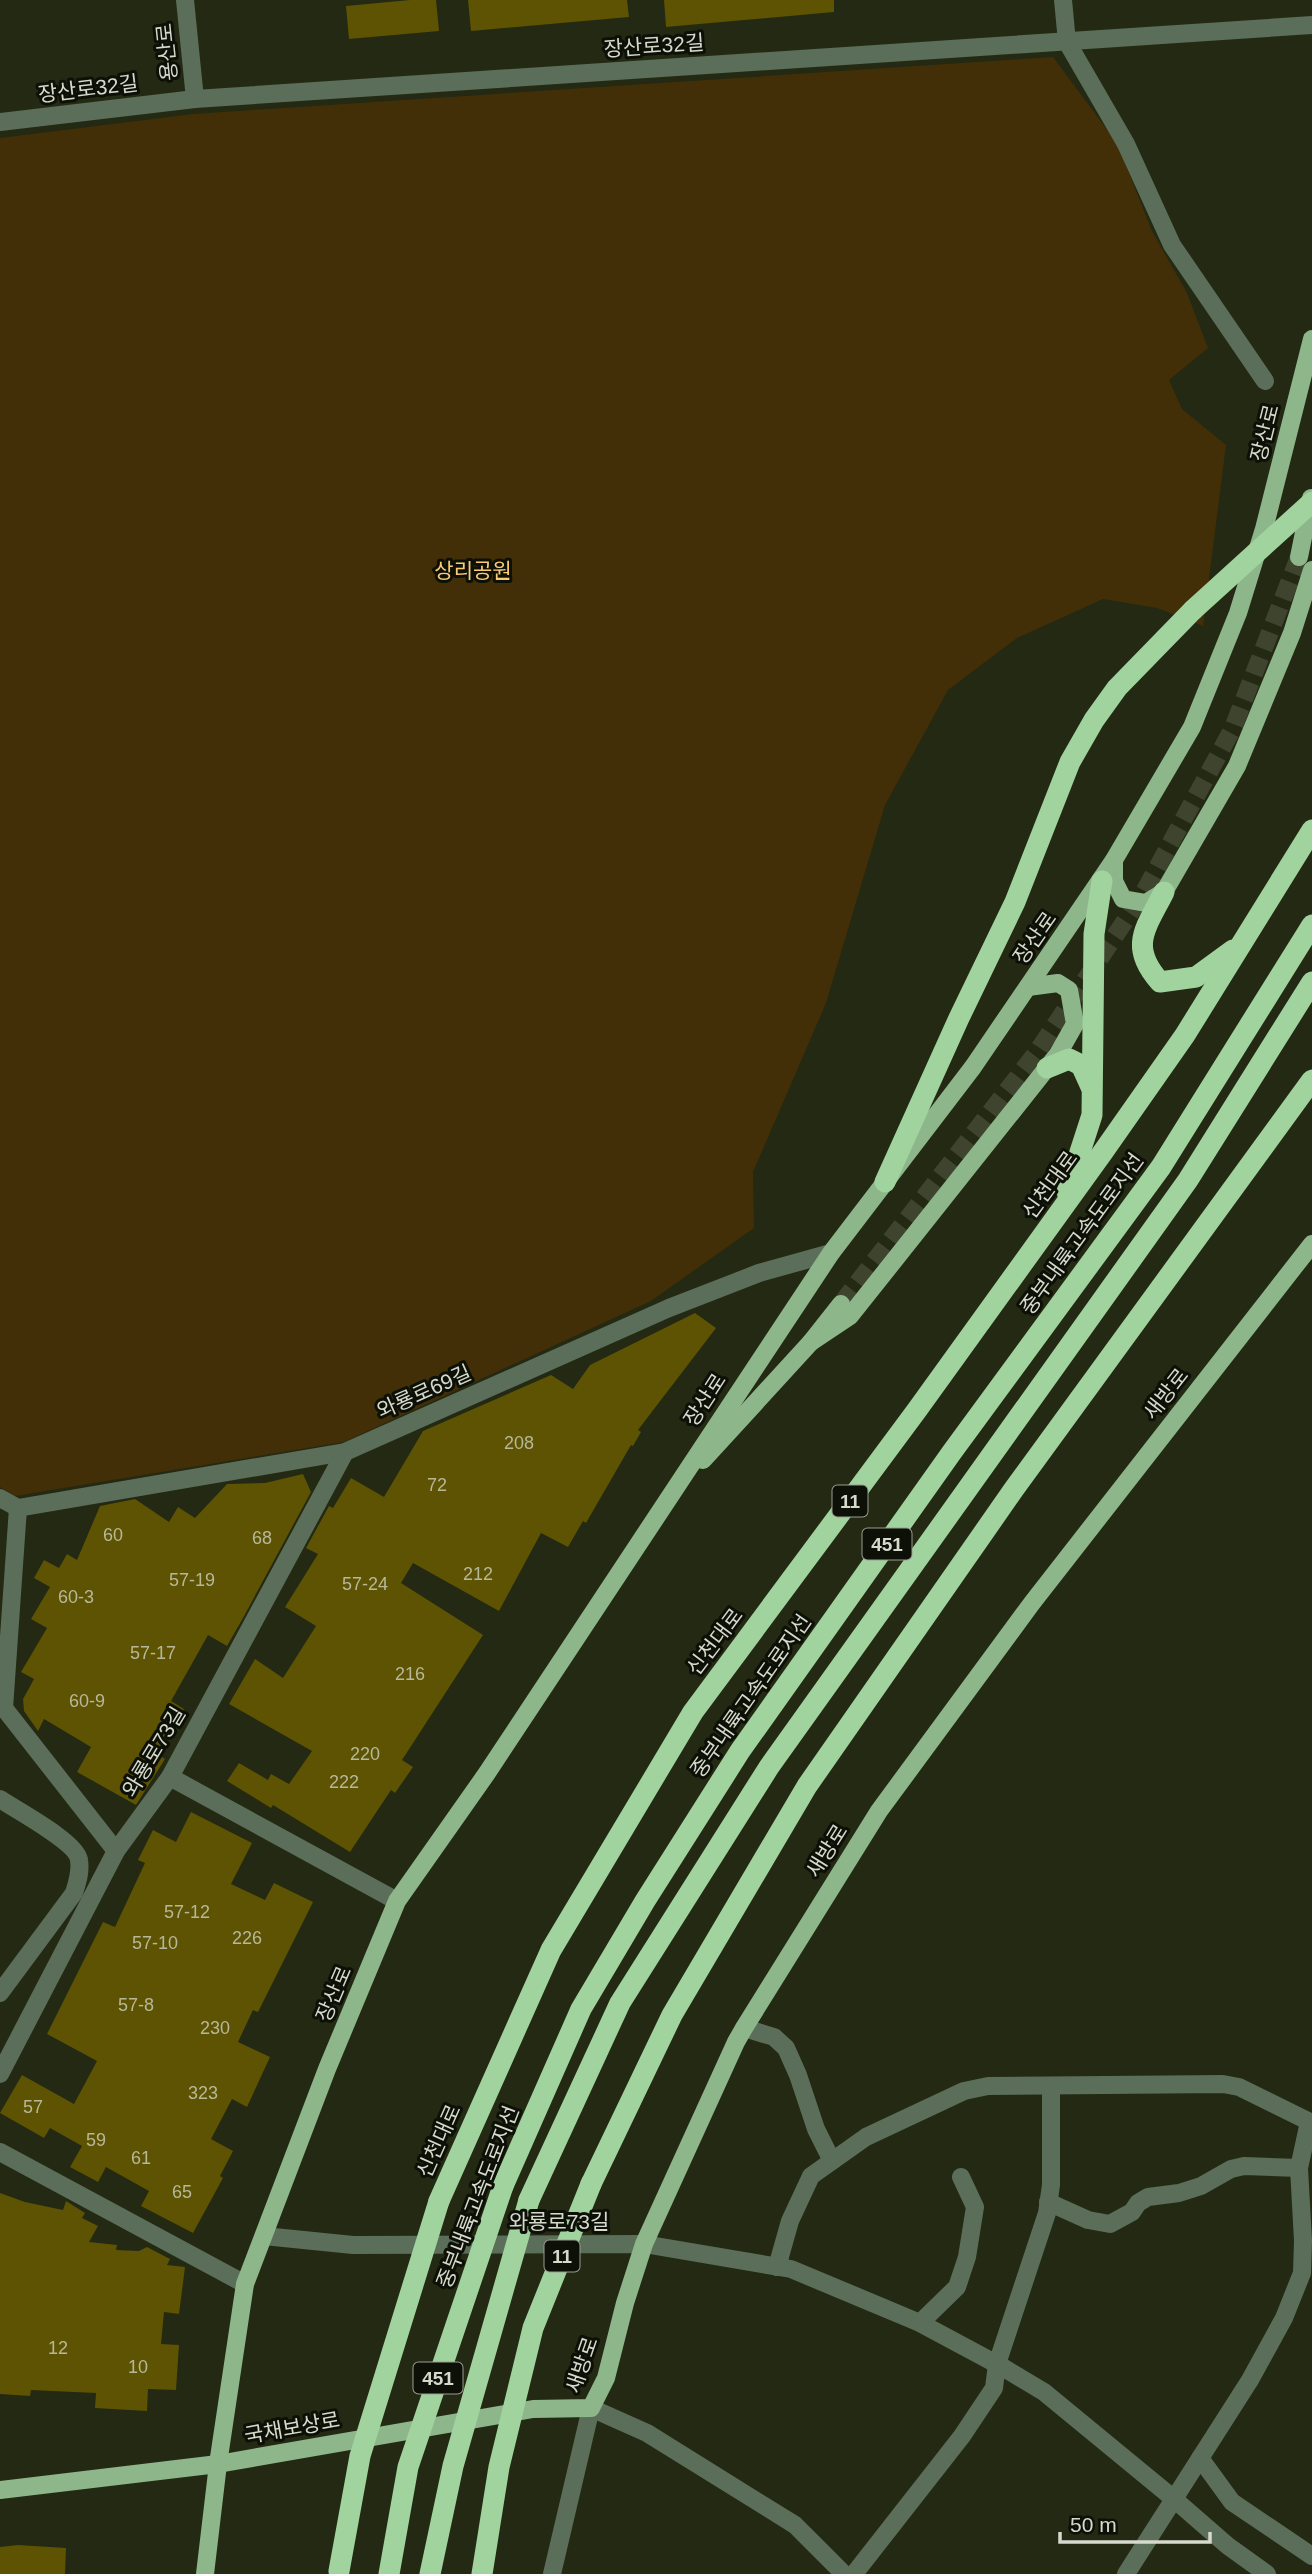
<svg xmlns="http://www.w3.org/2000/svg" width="1312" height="2574" viewBox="0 0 1312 2574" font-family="Arial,'Noto Sans KR',sans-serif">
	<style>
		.green { fill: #422f07 }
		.building { fill: #5d5302 }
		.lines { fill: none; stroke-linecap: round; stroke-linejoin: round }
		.major-tunnel { stroke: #3e442e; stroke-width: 18; stroke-dasharray: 18 9; stroke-linecap: butt }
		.minor { stroke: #5a6e59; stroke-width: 18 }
		.major { stroke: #8db68a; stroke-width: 18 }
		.highway { stroke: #a1d39e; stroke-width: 21 }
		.highway-bridge { stroke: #a1d39e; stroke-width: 21 }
		.labels { text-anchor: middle; stroke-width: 6; stroke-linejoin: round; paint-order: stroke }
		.number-label { font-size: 18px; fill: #b7b89a }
		.shield { fill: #0d1007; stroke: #999d91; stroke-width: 2 }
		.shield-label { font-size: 19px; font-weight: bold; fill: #d5dacc }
		.street-label { font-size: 21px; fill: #d5dacc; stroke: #0d1007 }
		.park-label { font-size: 21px; fill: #fcca72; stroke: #0d1007 }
	</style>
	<rect width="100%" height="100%" fill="#232912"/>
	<!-- green -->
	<polygon class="green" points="1053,57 1117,143 1152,231 1187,293 1208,348 1169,380 1182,409 1226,445 1203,626 1157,608 1103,599 1017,638 948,690 885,805 826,1003 753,1172 754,1228 651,1301 344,1442 15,1496 0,1487 0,138 193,114"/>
	<!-- building -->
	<g class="building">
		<polygon points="410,0 436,0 439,31 349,39 346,6"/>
		<polygon points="468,0 627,0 629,17 471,31"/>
		<polygon points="664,0 834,0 834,12 666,27"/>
		<polygon points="695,1313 716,1328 638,1430 641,1432 633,1446 631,1445 586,1523 583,1521 568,1547 541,1533 499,1611 413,1563 401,1583 483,1635 402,1760 413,1767 395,1793 391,1790 350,1852 273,1805 271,1808 227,1781 239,1763 268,1780 271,1774 289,1784 312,1751 229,1704 255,1659 283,1678 316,1626 285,1607 318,1554 306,1548 329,1506 333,1508 351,1478 384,1497 423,1431 551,1375 573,1389 590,1365"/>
		<polygon points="303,1474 311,1492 243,1618 227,1646 208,1635 171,1701 184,1709 157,1754 165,1759 136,1805 77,1772 91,1747 44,1719 38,1731 24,1711 23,1699 34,1679 21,1672 47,1628 31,1619 50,1587 34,1578 44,1560 59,1568 67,1554 77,1560 100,1506 135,1499 169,1522 178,1507 195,1518 227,1484 265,1483"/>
		<polygon points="191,1812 252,1843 231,1884 265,1900 274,1883 313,1902 258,2012 253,2010 238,2042 270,2057 247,2107 232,2099 211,2139 233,2151 220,2176 223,2178 193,2233 141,2206 149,2191 106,2167 98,2182 70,2167 82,2146 50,2128 44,2138 0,2113 22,2075 74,2104 97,2061 47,2034 103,1922 115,1927 145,1863 138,1860 153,1830 176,1842"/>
		<polygon points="0,2193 25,2202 63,2210 66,2201 85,2213 82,2218 98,2226 89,2242 117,2245 116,2250 139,2251 147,2247 170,2259 167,2265 185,2267 179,2314 164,2312 161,2344 179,2345 176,2390 148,2389 147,2411 95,2408 96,2393 31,2390 30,2396 0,2394"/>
		<polygon points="18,2545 66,2548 65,2574 0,2574 0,2547"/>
	</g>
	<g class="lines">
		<!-- major-tunnel -->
		<polyline class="major-tunnel" points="841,1304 1037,1052 1143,894 1233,728 1299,557"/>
		<!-- minor -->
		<g class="minor">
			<polyline points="185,0 195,99"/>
			<polyline points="1063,0 1067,42 1126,144 1172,245 1265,381"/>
			<polyline points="0,122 195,99 1312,25"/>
			<polyline points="0,1498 18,1508 345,1452 669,1308 759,1273 831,1253"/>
			<polyline points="18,1508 4,1708 116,1851"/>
			<polyline points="170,1777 397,1901"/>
			<path d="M0,1799c16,11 77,43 79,61 2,12 -2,23 -5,33l-74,100"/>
			<polyline points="744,2028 774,2037 786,2048 798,2075 816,2129 832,2161"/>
			<polyline points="0,2074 116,1851 170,1777 345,1452"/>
			<polyline points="0,2152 245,2284"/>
			<polyline points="1048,2202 1088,2220 1110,2224 1132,2212 1138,2203 1148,2197 1179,2193 1201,2186 1231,2169 1244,2166 1299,2168"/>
			<polyline points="264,2236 353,2245 644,2244 791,2269 920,2323 1004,2368 1044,2392 1174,2499 1250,2380 1284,2318 1302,2273 1303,2241 1299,2168 1309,2122"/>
			<polyline points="777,2267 790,2221 811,2176 866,2137 964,2091 988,2086 1223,2084 1239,2087 1312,2123"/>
			<polyline points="920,2323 957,2287 967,2257 975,2207 961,2177"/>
			<polyline points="1200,2458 1232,2502 1312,2556"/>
			<polyline points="552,2574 591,2408 647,2433 795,2525 844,2574"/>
			<polyline points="854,2574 962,2436 994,2388 997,2364 1047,2213 1051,2185 1051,2086"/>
			<polyline points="1126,2574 1174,2499 1228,2546 1267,2574"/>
		</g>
		<!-- major -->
		<g class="major">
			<polyline points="1299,557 1311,498"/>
			<polyline points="1114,860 1114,881 1123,899 1146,903 1164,892 1237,766 1292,633 1312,570"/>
			<polyline points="811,1342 850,1316 1058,1054 1075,1024 1069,990 1058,983 1028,987"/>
			<polyline points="703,1460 811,1342 841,1304"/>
			<polyline points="0,2490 218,2464 533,2409 591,2408 606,2378 625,2303 644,2244 736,2042 744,2028 879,1811 1032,1603 1312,1244"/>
			<polyline points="205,2574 218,2464 245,2284 327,2069 397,1901 487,1773 831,1253 973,1067 1114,860 1192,727 1238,613 1264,529 1312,339"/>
		</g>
		<!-- highway -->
		<g class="highway">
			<path d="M1164,892c-18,36 -36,54 -4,90l36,-5 37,-27"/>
			<polyline points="1047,1068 1069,1059 1081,1065 1091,1087"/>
			<polyline points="885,1182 959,1018 1015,902 1070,762 1094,720 1117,688 1193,610"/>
			<polyline points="1067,1192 1092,1115 1094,934 1102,881"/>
			<polyline points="591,2184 672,2015 807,1786 1014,1489 1312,1080"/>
			<polyline points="503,2186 581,2009 645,1901 740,1751 952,1452 1161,1167 1312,925"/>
			<polyline points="529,2200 620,2003 769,1767 1188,1180 1312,982"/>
			<polyline points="439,2201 551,1950 693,1712 917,1410 1103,1152 1185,1035 1312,830"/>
		</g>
		<!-- highway-bridge -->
		<g class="highway-bridge">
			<polyline points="1193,610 1312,502"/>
			<polyline points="339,2571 360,2456 439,2201"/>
			<polyline points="389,2574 408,2467 503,2186"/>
			<polyline points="430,2574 453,2466 529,2200"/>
			<polyline points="482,2574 499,2467 533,2328 591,2184"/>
		</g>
	</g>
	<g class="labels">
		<!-- number labels -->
		<g class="number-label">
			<text x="519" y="1449">208</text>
			<text x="437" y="1491">72</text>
			<text x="113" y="1541">60</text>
			<text x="262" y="1544">68</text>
			<text x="478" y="1580">212</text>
			<text x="192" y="1586">57-19</text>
			<text x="365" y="1590">57-24</text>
			<text x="76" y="1603">60-3</text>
			<text x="153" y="1659">57-17</text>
			<text x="410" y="1680">216</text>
			<text x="87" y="1707">60-9</text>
			<text x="365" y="1760">220</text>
			<text x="344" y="1788">222</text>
			<text x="187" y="1918">57-12</text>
			<text x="247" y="1944">226</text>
			<text x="155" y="1949">57-10</text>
			<text x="136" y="2011">57-8</text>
			<text x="215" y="2034">230</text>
			<text x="203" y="2099">323</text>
			<text x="33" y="2113">57</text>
			<text x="96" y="2146">59</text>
			<text x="141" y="2164">61</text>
			<text x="182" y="2198">65</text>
			<text x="58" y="2354">12</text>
			<text x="138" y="2373">10</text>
		</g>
		<!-- shield labels -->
		<g class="shield">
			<rect x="832.5" y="1485.5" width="35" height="31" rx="5"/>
			<rect x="862.5" y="1528.5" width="49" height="31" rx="5"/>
			<rect x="544.5" y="2240.5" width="35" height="31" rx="5"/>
			<rect x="413.5" y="2362.5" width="49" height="31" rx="5"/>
		</g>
		<g class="shield-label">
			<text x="850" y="1508">11</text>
			<text x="887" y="1551">451</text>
			<text x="562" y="2263">11</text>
			<text x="438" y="2385">451</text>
		</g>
		<!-- street labels -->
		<g class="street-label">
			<text transform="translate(654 46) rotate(-4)" y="7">장산로32길</text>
			<text transform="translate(167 52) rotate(-96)" y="7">용산로</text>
			<text transform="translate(88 89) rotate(-7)" y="7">장산로32길</text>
			<text transform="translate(1265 433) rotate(-76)" y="7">장산로</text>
			<text transform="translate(1035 938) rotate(-55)" y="7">장산로</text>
			<text transform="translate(1050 1185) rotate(-54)" y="7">신천대로</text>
			<text transform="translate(1082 1234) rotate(-54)" y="7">중부내륙고속도로지선</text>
			<text transform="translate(424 1392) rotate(-24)" y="7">와룡로69길</text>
			<text transform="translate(1166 1394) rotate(-52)" y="7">새방로</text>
			<text transform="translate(705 1400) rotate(-57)" y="7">장산로</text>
			<text transform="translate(715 1642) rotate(-53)" y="7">신천대로</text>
			<text transform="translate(751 1696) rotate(-55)" y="7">중부내륙고속도로지선</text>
			<text transform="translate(154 1752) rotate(-59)" y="7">와룡로73길</text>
			<text transform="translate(827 1851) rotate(-58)" y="7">새방로</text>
			<text transform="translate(334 1994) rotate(-67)" y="7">장산로</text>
			<text transform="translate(439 2141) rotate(-66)" y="7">신천대로</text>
			<text transform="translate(478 2197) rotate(-69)" y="7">중부내륙고속도로지선</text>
			<text x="559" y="2229">와룡로73길</text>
			<text transform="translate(582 2365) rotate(-71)" y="7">새방로</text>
			<text transform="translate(292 2428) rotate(-10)" y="7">국채보상로</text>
		</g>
		<!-- park labels -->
		<g class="park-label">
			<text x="473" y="578">상리공원</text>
		</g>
	</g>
	<!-- scale -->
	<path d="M1060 2532v10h150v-10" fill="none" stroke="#d5dacc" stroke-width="3.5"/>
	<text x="1070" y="2532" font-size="21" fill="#d5dacc" stroke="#0d1007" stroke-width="5" paint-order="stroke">50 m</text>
</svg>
